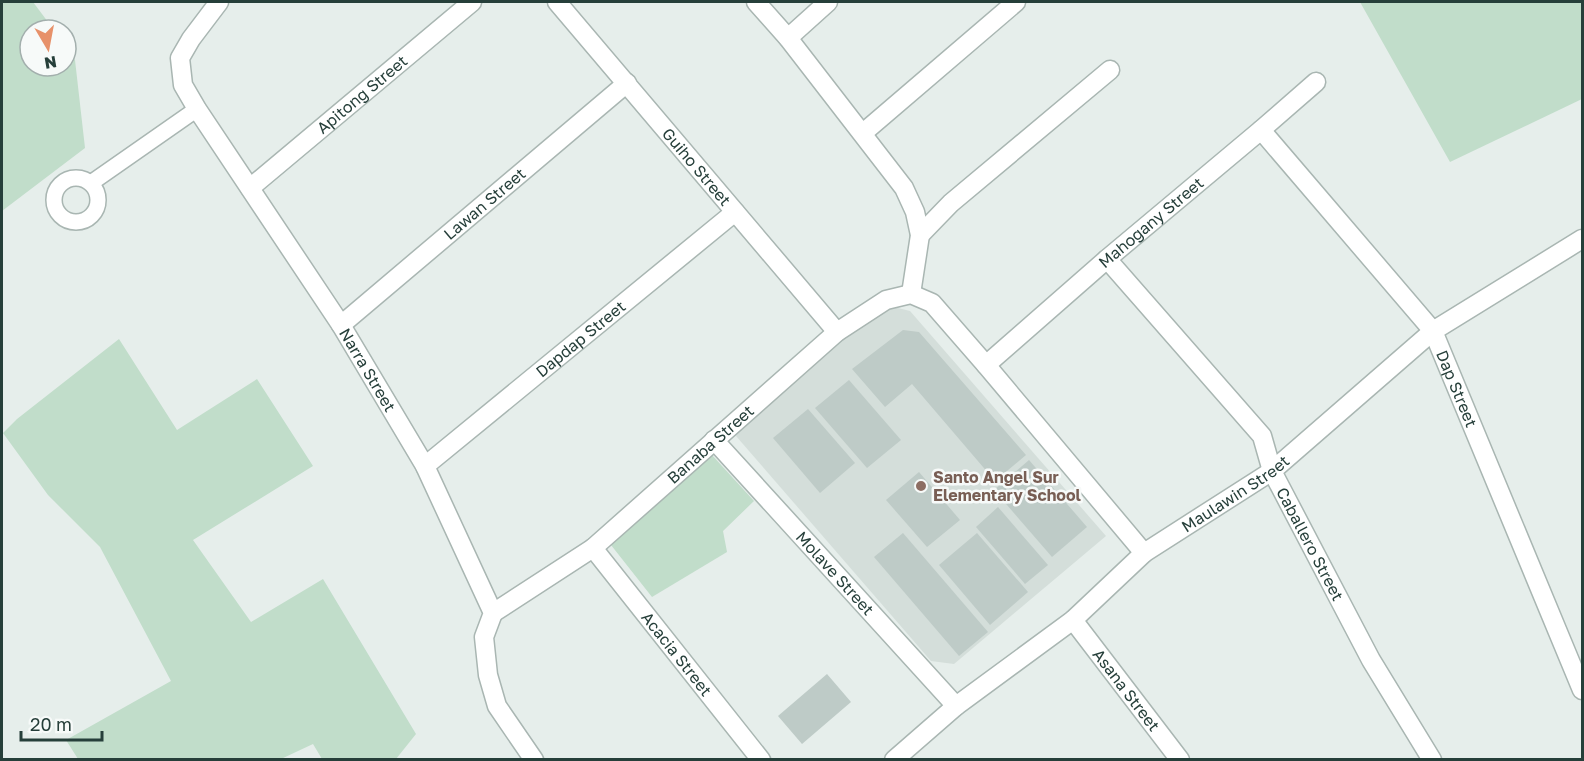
<svg xmlns="http://www.w3.org/2000/svg" width="1584" height="761" viewBox="0 0 1584 761" font-family="'Golos Text',sans-serif">
	<style>
		.built { fill: #d4deda }
		.green { fill: #c1ddca }
		.building { fill: #becbc7 }
		.lines { fill: none; stroke-linecap: round; stroke-linejoin: round }
		.lane-casing { stroke: #a9b6b2; stroke-width: 18 }
		.street-casing { stroke: #a9b6b2; stroke-width: 21 }
		.lane { stroke: #fff; stroke-width: 15 }
		.street { stroke: #fff; stroke-width: 18 }
		.education-dot { fill: #8d6e63; stroke: #f7faf9; stroke-width: 2 }
		.labels { text-anchor: middle; stroke-width: 5; stroke-linejoin: round; paint-order: stroke }
		.street-label { font-size: 16px; fill: #263f3a; stroke: #f7faf9 }
		.education-label { font-size: 16px; font-weight: bold; fill: #785e54; stroke: #f7faf9; text-anchor: start }
	</style>
	<rect width="100%" height="100%" fill="#e6eeeb"/>
	<!-- built -->
	<polygon class="built" points="886,305 910,311 1106,536 954,664 931,661 736,436 751,410"/>
	<!-- green -->
	<g class="green">
		<polygon points="2,2 33,2 54,30 30,30 30,66 66,66 66,47 75,60 85,148 2,211"/>
		<polygon points="1360,2 1582,2 1582,99 1450,162"/>
		<polygon points="119,339 177,430 257,379 313,466 193,540 251,622 323,579 416,734 396,759 322,759 313,744 281,759 78,759 66,740 171,681 100,547 48,495 3,433 17,419"/>
		<polygon points="711,454 754,501 723,531 727,552 652,597 611,545"/>
	</g>
	<!-- building -->
	<g class="building">
		<polygon points="903,330 919,332 1026,455 995,481 912,384 885,407 852,369"/>
		<polygon points="849,380 901,440 867,468 815,408"/>
		<polygon points="808,409 855,463 820,493 773,438"/>
		<polygon points="1029,460 1087,527 1052,557 994,490"/>
		<polygon points="919,472 960,520 927,547 886,500"/>
		<polygon points="998,507 1048,565 1025,584 976,527"/>
		<polygon points="903,533 988,632 959,656 874,557"/>
		<polygon points="977,533 1028,592 990,625 939,565"/>
		<polygon points="827,674 851,702 802,744 778,716"/>
	</g>
	<g class="lines">
		<!-- lane casing -->
		<g class="lane-casing">
			<g id="lane">
				<circle cx="76" cy="200" r="22"/>
				<polyline points="91,183 197,109"/>
			</g>
		</g>
		<!-- street casing -->
		<g class="street-casing">
			<g id="street">
				<path id="s1" d="M219,2l-28,37 -11,19 3,27 14,24 144,216 84,141 68,147 -9,24 4,38 9,31 37,54"/>
				<path id="s2" d="M557,2l280,330"/>
				<polyline points="756,2 788,38 904,188 915,212 920,235 911,294"/>
				<polyline points="788,38 828,2"/>
				<path id="s3" d="M1261,130l172,201 149,359"/>
				<polyline points="863,133 1016,2"/>
				<path id="s4" d="M250,188l222,-186"/>
				<polyline points="920,235 951,203 1110,70"/>
				<path id="s5" d="M1107,259l155,177 10,35 99,189 61,100"/>
				<path id="s6" d="M341,325l286,-242"/>
				<path id="s7" d="M986,365l121,-106 154,-129 55,-48"/>
				<path id="s8" d="M714,440l242,266"/>
				<path id="s9" d="M425,466l310,-254"/>
				<path id="s10" d="M593,548l168,212"/>
				<path id="s11" d="M493,613l100,-65 244,-216 49,-32 25,-6 21,9 54,62 158,188"/>
				<path id="s12" d="M1073,620l107,140"/>
				<path id="s13" d="M894,760l62,-54 117,-86 71,-67 128,-82 161,-140 149,-92"/>
			</g>
		</g>
		<!-- lane -->
		<use href="#lane" class="lane"/>
		<!-- street -->
		<use href="#street" class="street"/>
	</g>
	<!-- markers -->
	<circle class="education-dot" cx="921" cy="486" r="6"/>
	<g class="labels">
		<!-- street labels -->
		<g class="street-label">
			<text dy="6" stroke="none"><textPath href="#s4" startOffset="146">Apitong Street</textPath></text>
			<text dy="6" stroke="none"><textPath href="#s2" startOffset="216">Guiho Street</textPath></text>
			<text dy="6" stroke="none"><textPath href="#s6" startOffset="188">Lawan Street</textPath></text>
			<text dy="6" stroke="none"><textPath href="#s7" startOffset="218">Mahogany Street</textPath></text>
			<text dy="6" stroke="none"><textPath href="#s9" startOffset="201">Dapdap Street</textPath></text>
			<text dy="6" stroke="none"><textPath href="#s1" startOffset="435">Narra Street</textPath></text>
			<text dy="6" stroke="none"><textPath href="#s3" startOffset="327">Dap Street</textPath></text>
			<text dy="6" stroke="none"><textPath href="#s11" startOffset="276">Banaba Street</textPath></text>
			<text dy="6" stroke="none"><textPath href="#s13" startOffset="434">Maulawin Street</textPath></text>
			<text dy="6" stroke="none"><textPath href="#s5" startOffset="354">Caballero Street</textPath></text>
			<text dy="6" stroke="none"><textPath href="#s8" startOffset="180">Molave Street</textPath></text>
			<text dy="6" stroke="none"><textPath href="#s10" startOffset="135">Acacia Street</textPath></text>
			<text dy="6" stroke="none"><textPath href="#s12" startOffset="88">Asana Street</textPath></text>
		</g>
		<!-- education labels -->
		<g class="education-label">
			<text x="933" y="483">Santo Angel Sur<tspan x="933" dy="18">Elementary School</tspan></text>
		</g>
	</g>
	<!-- border -->
	<rect width="1584" height="761" fill="none" stroke="#263f3a" stroke-width="6"/>
	<!-- north arrow -->
	<g transform="translate(48 48) rotate(170)"><circle r="28" fill="#f7faf9" stroke="#a3afad" stroke-width="1.5"/>
	<path d="M0-4.5L10 22L0 15L-10 22Z" fill="#e7916a"/>
	<text y="-9" font-size="16" font-weight="bold" text-anchor="middle" fill="#263f3a">N</text>
	</g>
	<!-- scale -->
	<path d="M21 731v9h81v-9" fill="none" stroke="#263f3a" stroke-width="3"/>
	<text x="30" y="731" font-size="18" fill="#263f3a" stroke="#f7faf9" stroke-width="4.5" paint-order="stroke">20 m</text>
</svg>
